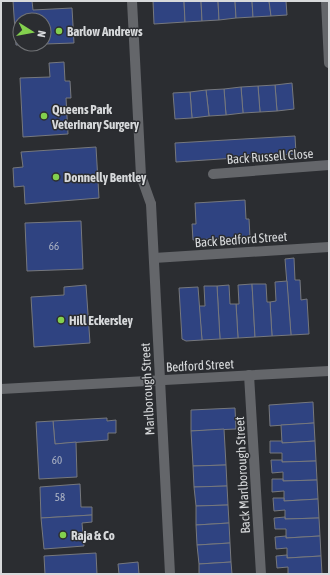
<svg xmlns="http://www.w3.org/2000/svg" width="330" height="575" viewBox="0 0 330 575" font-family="'Asap Condensed',sans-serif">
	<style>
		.building { fill: #2f4381; stroke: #76787d; fill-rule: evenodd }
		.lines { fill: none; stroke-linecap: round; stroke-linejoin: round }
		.lane { stroke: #64666a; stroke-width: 10 }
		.street { stroke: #64666a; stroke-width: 10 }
		.poi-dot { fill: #83d04e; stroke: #2b2d31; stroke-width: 1.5 }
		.labels { text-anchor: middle; stroke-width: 3; stroke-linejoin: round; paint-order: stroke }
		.number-label { font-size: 11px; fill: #adb4c4 }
		.poi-label { font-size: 13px; font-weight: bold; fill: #d7d9db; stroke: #2b2d31; text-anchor: start }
		.street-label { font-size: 13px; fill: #d7d9db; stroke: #2b2d31 }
	</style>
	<rect width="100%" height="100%" fill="#2b2d31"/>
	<!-- building -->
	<g class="building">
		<path d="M13,1h19l1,9 39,-2 2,35 -58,2zM20,20h24v24h-24z"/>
		<polygon points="153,1 184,1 185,22 154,24"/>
		<polygon points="184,1 201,1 202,21 185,22"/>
		<polygon points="201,1 218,1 219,20 202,21"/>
		<polygon points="218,1 235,1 236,18 219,20"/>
		<polygon points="235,1 252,1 253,17 236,18"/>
		<polygon points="252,1 269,1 271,16 253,17"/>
		<polygon points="269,1 286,1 287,15 271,16"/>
		<polygon points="64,62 65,81 70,81 71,98 66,98 68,134 23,137 20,78 50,77 49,63"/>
		<polygon points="292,83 294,109 277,111 275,85"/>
		<polygon points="275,85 277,111 260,112 258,86"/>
		<polygon points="258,86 260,112 243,113 241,87"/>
		<polygon points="241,87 243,113 226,115 224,89"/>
		<polygon points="224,89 226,115 209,116 206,90"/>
		<polygon points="206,90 209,116 192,118 190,92"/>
		<polygon points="190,92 192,118 175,119 173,93"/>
		<polygon points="295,136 296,154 176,162 175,143"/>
		<polygon points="96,147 99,198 25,204 24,186 14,187 13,168 23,167 21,152"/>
		<polygon points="245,200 246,219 249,219 250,237 193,240 192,224 196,224 195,203"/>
		<polygon points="81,221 83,269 27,271 25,223"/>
		<polygon points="294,258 295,280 300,280 301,300 307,299 309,334 291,335 285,259"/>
		<polygon points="287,281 291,335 272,336 270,302 276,301 275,282"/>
		<polygon points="252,284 255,337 238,338 236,304 239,304 238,285"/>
		<polygon points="252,284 266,284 267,302 270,302 272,336 255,337"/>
		<polygon points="86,285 90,343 34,347 31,297 64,295 64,287"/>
		<polygon points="229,285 230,304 236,304 238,338 220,339 217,286"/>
		<polygon points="204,286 217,286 220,339 202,340 199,306 205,306"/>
		<polygon points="198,287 202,340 186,341 182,339 179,288"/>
		<polygon points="313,402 314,423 270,426 269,405"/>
		<polygon points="235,408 236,429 191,431 191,410"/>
		<polygon points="107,418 107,421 116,420 116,433 108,433 108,440 55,444 53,421"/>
		<polygon points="53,421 55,444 76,442 77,477 39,479 36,422"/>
		<polygon points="314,423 315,441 282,443 281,425"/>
		<polygon points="224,429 226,465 193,466 191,431"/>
		<polygon points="270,441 282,441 282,443 315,441 316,461 282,462 282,453 270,453"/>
		<polygon points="271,460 282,460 282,462 316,461 317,480 283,481 283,472 272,473"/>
		<polygon points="226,465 227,486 194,487 193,466"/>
		<polygon points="272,479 283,479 283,481 317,480 318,499 284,501 284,491 272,492"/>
		<polygon points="80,484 81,507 92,507 92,515 41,518 40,487"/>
		<polygon points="227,486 228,505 196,506 194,487"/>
		<polygon points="273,498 284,498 284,501 318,499 319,518 285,519 285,510 274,511"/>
		<polygon points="228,505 229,523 196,525 196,506"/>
		<polygon points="92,515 92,522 82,523 84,546 44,549 41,518"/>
		<polygon points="285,517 285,519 319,518 320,536 286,538 286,529 275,529 274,518"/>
		<polygon points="229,523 230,543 197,545 196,525"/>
		<polygon points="286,536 286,538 320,536 321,556 287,558 287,548 276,549 275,537"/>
		<polygon points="230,543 231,562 199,564 197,545"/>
		<polygon points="96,553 97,574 45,574 44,556"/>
		<polygon points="287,555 287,558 321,556 322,574 288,574 288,567 277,568 276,556"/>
		<polygon points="138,562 139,574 119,574 118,564"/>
		<polygon points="231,562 232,574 199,574 199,564"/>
	</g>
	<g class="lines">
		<!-- lane -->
		<g class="lane">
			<polyline points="132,1 141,176 151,204"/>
			<polyline points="213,174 329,165"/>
			<polyline points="154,258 329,247"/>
			<polyline points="249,375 261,574"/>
		</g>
		<!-- street -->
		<g class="street">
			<polyline points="326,1 329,63"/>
			<polyline points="151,204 170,574"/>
			<polyline points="1,389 329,371"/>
		</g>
	</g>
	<!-- markers -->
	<g class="poi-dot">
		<circle cx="59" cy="31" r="4"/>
		<circle cx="44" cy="116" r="4"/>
		<circle cx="56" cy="177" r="4"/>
		<circle cx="61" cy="320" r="4"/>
		<circle cx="63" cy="535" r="4"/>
	</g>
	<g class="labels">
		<!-- number labels -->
		<g class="number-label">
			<text x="54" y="250">66</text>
			<text x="57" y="464">60</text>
			<text x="60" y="501">58</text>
		</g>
		<!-- poi labels -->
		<g class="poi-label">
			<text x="67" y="36">Barlow Andrews</text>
			<text x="52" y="114">Queens Park<tspan x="52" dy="15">Veterinary Surgery</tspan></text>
			<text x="64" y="182">Donnelly Bentley</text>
			<text x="69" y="325">Hill Eckersley</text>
			<text x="71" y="540">Raja &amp; Co</text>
		</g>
		<!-- street labels -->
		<g class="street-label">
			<text transform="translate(270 156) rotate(-4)" y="5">Back Russell Close</text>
			<text transform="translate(241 239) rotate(-4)" y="5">Back Bedford Street</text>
			<text transform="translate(200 365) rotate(-3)" y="5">Bedford Street</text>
			<text transform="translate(147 389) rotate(-93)" y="5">Marlborough Street</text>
			<text transform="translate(242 475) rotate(-93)" y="5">Back Marlborough Street</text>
		</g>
	</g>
	<!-- border -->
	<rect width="330" height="575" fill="none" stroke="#d7d9db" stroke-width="4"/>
	<!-- north arrow -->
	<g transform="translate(32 32) rotate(101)"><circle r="19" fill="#2b2d31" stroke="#707275"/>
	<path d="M0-3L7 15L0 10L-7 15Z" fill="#83d04e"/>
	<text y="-6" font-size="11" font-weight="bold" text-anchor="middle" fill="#d7d9db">N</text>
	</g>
</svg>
